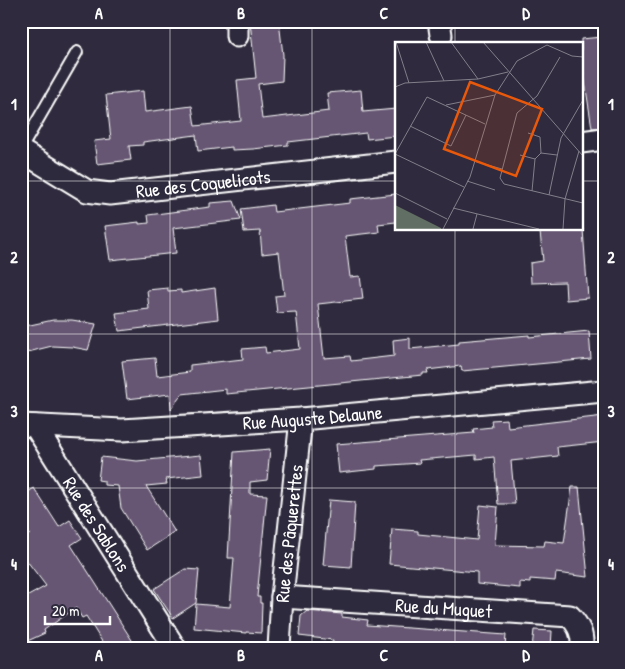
<svg xmlns="http://www.w3.org/2000/svg" width="625" height="669" viewBox="0 0 625 669" font-family="'Patrick Hand',sans-serif">
	<style>
		.green { fill: #616e64; stroke: #b0b6b2 }
		.building { fill: #665773; stroke: #fff }
		.lines { fill: none; stroke-linecap: round; stroke-linejoin: round }
		.service-casing { stroke: #fff; stroke-width: 14 }
		.minor-casing { stroke: #fff; stroke-width: 25 }
		.service { stroke: #2f2a3d; stroke-width: 10 }
		.minor { stroke: #2f2a3d; stroke-width: 21 }
		.grid { fill: none; stroke: #fff; stroke-width: 1; stroke-opacity: 0.55 }
		.labels { text-anchor: middle; stroke-width: 4; stroke-linejoin: round; paint-order: stroke }
		.street-label { font-size: 19px; fill: #fff; stroke: #2f2a3d }
		.inset-road { fill: none; stroke: #827f8b; stroke-width: 1 }
		.view { fill: #e8590c; fill-opacity: 0.15; stroke: #e8590c; stroke-width: 2.5 }
		.inset-edge { fill: none; stroke: #fff; stroke-width: 2.5 }
		.neatline { fill: none; stroke: #fff; stroke-width: 2 }
		.grid-label { font-size: 16px; text-anchor: middle; font-weight: bold; fill: #fff }
	</style>
	<rect width="100%" height="100%" fill="#2f2a3d"/>
	<filter id="ink" filterUnits="userSpaceOnUse"><feTurbulence type="fractalNoise" baseFrequency=".02" numOctaves="2"/><feDisplacementMap in="SourceGraphic" scale="10" xChannelSelector="R" yChannelSelector="G"/><feConvolveMatrix kernelMatrix="1 2 1 2 8 2 1 2 1" color-interpolation-filters="sRGB"/></filter>
	<g filter="url(#ink)">
		<!-- green -->
		<polygon class="green" points="560,21 597,21 597,24 560,28"/>
		<!-- building -->
		<g class="building">
			<polygon points="250,21 279,21 283,55 282,81 258,84 262,119 329,111 327,93 361,90 363,112 396,109 396,136 367,139 366,133 288,142 288,145 253,149 232,150 232,147 198,151 196,135 143,142 143,145 129,146 131,160 97,164 94,141 111,139 106,95 143,91 145,112 192,106 195,126 241,121 237,80 256,78"/>
			<polygon points="602,37 604,50 604,127 592,128 581,56 581,39"/>
			<polygon points="396,194 396,222 378,224 379,232 345,236 350,277 360,276 363,299 318,304 324,358 350,356 351,361 394,356 393,340 410,338 410,349 459,344 459,341 529,335 529,337 589,331 591,359 462,371 461,366 427,370 428,373 423,373 423,375 226,394 226,389 182,394 171,409 170,394 127,399 122,361 155,358 157,376 190,372 190,365 243,359 242,349 265,347 266,353 300,349 296,312 277,313 275,296 284,295 279,252 262,254 260,231 244,232 241,209 273,205 274,212 350,203 350,199"/>
			<polygon points="234,201 241,220 173,228 176,253 110,260 105,226 139,222 139,224 149,223 148,215 210,207 210,203"/>
			<polygon points="546,229 583,229 588,298 566,300 565,282 531,283 530,263 543,261 540,232 547,232"/>
			<polygon points="168,288 168,291 181,290 181,293 215,288 218,319 119,331 116,313 149,309 147,290"/>
			<polygon points="53,320 72,320 96,324 88,350 72,347 52,346 32,351 21,355 21,327"/>
			<polygon points="604,416 604,442 557,447 558,456 511,461 515,504 498,504 494,457 476,459 476,455 419,460 420,463 376,466 376,469 339,473 336,444 474,433 473,429 492,427 491,420 507,419 508,427"/>
			<polygon points="270,449 267,480 250,482 250,494 267,495 257,597 260,597 260,603 262,603 261,633 246,632 246,633 194,628 196,604 230,607 234,558 228,558 234,452"/>
			<polygon points="201,455 203,475 166,479 167,484 146,486 175,532 147,550 121,508 118,486 104,485 104,481 98,480 101,457 137,461"/>
			<polygon points="572,487 579,487 588,577 556,573 555,581 530,579 530,583 520,582 520,588 477,584 477,572 389,564 392,529 418,531 418,534 477,540 480,505 498,507 495,545 544,546 545,541 564,543"/>
			<polygon points="34,488 59,527 70,520 82,538 71,545 137,648 106,648 86,616 82,618 76,608 44,630 45,633 21,644 21,600 46,586 21,553 21,540 30,534 21,521 21,497"/>
			<polygon points="329,500 355,502 351,567 323,565"/>
			<polygon points="185,569 199,570 196,603 173,618 154,589"/>
			<polygon points="307,611 342,614 342,617 368,620 367,625 506,635 505,648 332,648 333,640 299,636 301,616"/>
			<polygon points="534,630 552,631 551,648 532,648"/>
		</g>
		<g class="lines">
			<!-- service casing -->
			<g class="service-casing">
				<polyline id="service" points="21,149 77,52"/>
			</g>
			<!-- minor casing -->
			<g class="minor-casing">
				<g id="minor">
					<polyline points="237,21 237,36"/>
					<polyline points="439,21 441,35"/>
					<polyline points="581,142 604,139"/>
					<path id="s1" d="M21,151l66,40 23,3 286,-32"/>
					<path id="s2" d="M21,425l101,5 179,-11 303,-28"/>
					<path id="s3" d="M35,426l140,222"/>
					<path id="s4" d="M282,597l288,19c9,10 13,18 12,32"/>
					<path id="s5" d="M279,648l3,-51 19,-178"/>
				</g>
			</g>
			<!-- service -->
			<use href="#service" class="service"/>
			<!-- minor -->
			<use href="#minor" class="minor"/>
		</g>
	</g>
	<!-- grid -->
	<path class="grid" d="M170,21v627M312,21v627M455,21v23M21,181h375M581,181h23M455,229v419M21,334h583M21,488h583"/>
	<g class="labels">
		<!-- street labels -->
		<g class="street-label">
			<text dy="7" stroke="none"><textPath href="#s1" startOffset="194">Rue des Coquelicots</textPath></text>
			<text dy="7" stroke="none"><textPath href="#s2" startOffset="292">Rue Auguste Delaune</textPath></text>
			<text dy="7" stroke="none"><textPath href="#s3" startOffset="116">Rue des Sablons</textPath></text>
			<text dy="7" stroke="none"><textPath href="#s5" startOffset="115">Rue des Pâquerettes</textPath></text>
			<text dy="7" stroke="none"><textPath href="#s4" startOffset="162">Rue du Muguet</textPath></text>
		</g>
	</g>
	<!-- overview -->
	<g transform="translate(395 42)">
		<rect width="188" height="188" fill="#2f2a3d"/>
		<path d="M0,163l46,23v1h-46z" fill="#616e64"/>
		<path class="inset-road" d="M1,0l13,41M31,0l18,39M56,0l27,37M88,0l100,114M165,15l-23,39 -20,17 -17,65 4,6 79,19M0,45l10,-4 73,-4 30,-7M51,63l49,-10M15,84l41,20 15,-31M133,91l12,4 1,16M146,111l16,2M0,112l32,-57 58,27M0,112l69,33M125,113l15,4M79,119l28,8M72,139l28,9M137,149l3,-32 6,-6M0,151l52,26M154,153l12,-57 22,-38M58,166l86,21M48,187l27,-52 25,-82 22,-34 30,-16 25,11 11,1M78,187l4,-15M168,187l2,-30 14,-48"/>
		<path class="view" d="M75,40l72,27 -26,67 -72,-27z"/>
		<rect width="188" height="188" class="inset-edge"/>
	</g>
	<!-- margin -->
	<rect width="625" height="669" fill="none" stroke="#2f2a3d" stroke-width="55"/>
	<!-- scale -->
	<path d="M45 616v8h65v-8" fill="none" stroke="#ffffff" stroke-width="2.5"/>
	<text x="52" y="616" font-size="15" fill="#ffffff" stroke="#2f2a3d" stroke-width="4" paint-order="stroke">20 m</text>
	<rect x="28" y="28" width="570" height="614" class="neatline"/>
	<g class="grid-label">
		<text x="99" y="19">A</text>
		<text x="241" y="19">B</text>
		<text x="384" y="19">C</text>
		<text x="526" y="19">D</text>
		<text x="14" y="110">1</text>
		<text x="611" y="110">1</text>
		<text x="14" y="263">2</text>
		<text x="611" y="263">2</text>
		<text x="14" y="417">3</text>
		<text x="611" y="417">3</text>
		<text x="14" y="570">4</text>
		<text x="611" y="570">4</text>
		<text x="99" y="661">A</text>
		<text x="241" y="661">B</text>
		<text x="384" y="661">C</text>
		<text x="526" y="661">D</text>
	</g>
</svg>
